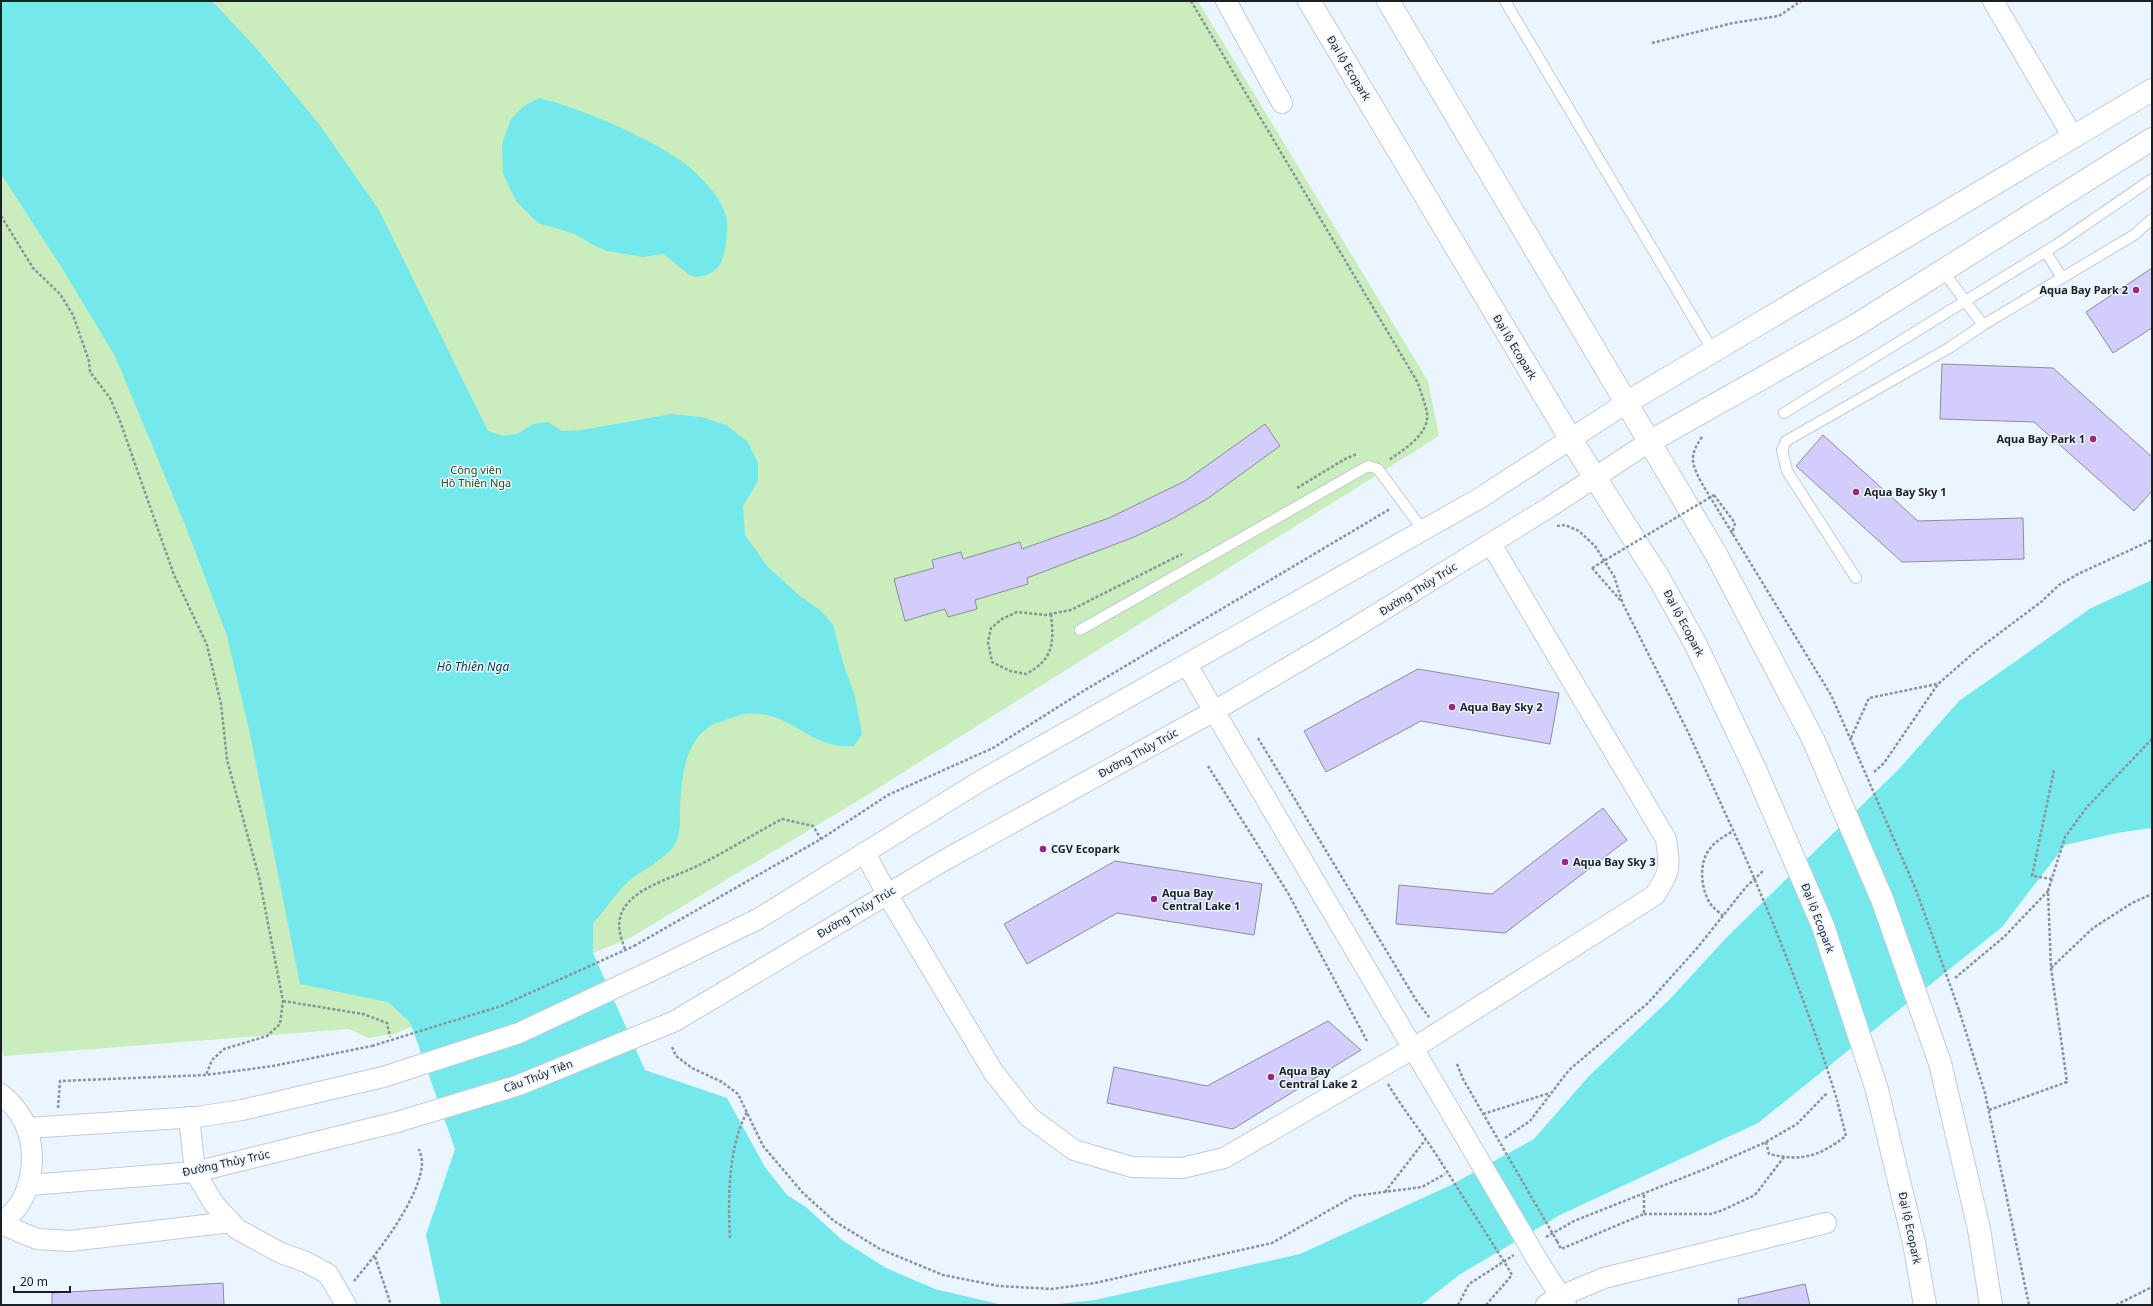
<svg xmlns="http://www.w3.org/2000/svg" width="2153" height="1306" viewBox="0 0 2153 1306" font-family="'Noto Sans',sans-serif">
	<style>
		.green { fill: #c9edbd }
		.water { fill: #74e9ec }
		.building { fill: #d3cdfb; stroke: #8d8c97 }
		.lines { fill: none; stroke-linecap: round; stroke-linejoin: round }
		.service-casing { stroke: #c2cbd5; stroke-width: 12 }
		.minor-casing { stroke: #c2cbd5; stroke-width: 22 }
		.secondary-casing { stroke: #c2cbd5; stroke-width: 24 }
		.trunk-casing { stroke: #c2cbd5; stroke-width: 24 }
		.path { stroke: #8b9399; stroke-width: 2.5; stroke-dasharray: 3 2; stroke-linecap: butt }
		.service { stroke: #fff; stroke-width: 10 }
		.minor { stroke: #fff; stroke-width: 20 }
		.secondary { stroke: #fff; stroke-width: 22 }
		.trunk { stroke: #fff; stroke-width: 22 }
		.minor-bridge-casing { stroke: #c2cbd5; stroke-width: 22; stroke-linecap: butt }
		.trunk-bridge-casing { stroke: #c2cbd5; stroke-width: 24; stroke-linecap: butt }
		.path-bridge { stroke: #8b9399; stroke-width: 2.5; stroke-dasharray: 3 2; stroke-linecap: butt }
		.minor-bridge { stroke: #fff; stroke-width: 20 }
		.trunk-bridge { stroke: #fff; stroke-width: 22 }
		.poi-dot { fill: #9c257e; stroke: #ebf5ff; stroke-width: 1.5 }
		.labels { text-anchor: middle; stroke-width: 3; stroke-linejoin: round; paint-order: stroke }
		.street-label { font-size: 11px; fill: #1c2023; stroke: #ebf5ff }
		.poi-label { font-size: 11px; font-weight: bold; fill: #1c2023; stroke: #ebf5ff; text-anchor: start }
		.park-label { font-size: 11px; fill: #255410; stroke: #ebf5ff }
		.water-label { font-size: 12px; font-style: italic; fill: #013c3e; stroke: #ebf5ff }
	</style>
	<rect width="100%" height="100%" fill="#ebf5ff"/>
	<!-- green -->
	<polygon class="green" points="1,1 1198,1 1428,381 1439,436 864,797 630,938 394,1034 368,1038 349,1029 4,1056 1,1048"/>
	<!-- water -->
	<g class="water">
		<path d="M1,1h210l4,3 42,45 62,75 60,86 109,221 15,5 14,-2 16,-10 15,-2 14,9 20,-1 90,-16 29,3 25,8 22,17 10,21v18l-15,25 2,29 23,32 32,29 21,15 12,14 11,41 11,30 7,38 -8,12c-46,4 -64,-38 -110,-32 -6,1 -12,4 -18,6 -5,2 -12,3 -17,7 -25,17 -27,51 -29,79 -1,15 3,27 -7,41 -7,11 -34,25 -45,35 -12,10 -23,29 -35,41v30l52,117 82,28 38,69 22,28 19,12 36,33 44,28 49,21 68,16h-562l-15,-70 29,-86 -45,-127 -22,-20 -88,-18 -50,-250 -23,-98 -41,-109 -71,-171 -55,-91 -59,-91z"/>
		<path d="M539,98c42,10 134,48 162,80 10,10 21,24 25,38 4,9 -1,42 -7,50 -5,7 -18,13 -27,10 -7,-3 -21,-17 -29,-22l-20,3 -36,-6 -14,-6 -18,-11 -37,-11 -22,-22 -13,-27 -1,-30 9,-25 13,-13z"/>
		<polygon points="2152,580 2152,828 2117,833 2065,845 2002,927 1758,1123 1560,1215 1459,1275 1421,1305 1048,1305 1095,1300 1300,1254 1449,1186 1534,1139 1588,1077 1670,999 1726,938 1899,769 1959,701 2091,608"/>
	</g>
	<!-- building -->
	<g class="building">
		<polygon points="2152,268 2152,328 2113,353 2086,312"/>
		<polygon points="1942,364 2053,368 2152,457 2152,491 2134,511 2034,422 1940,419"/>
		<polygon points="1265,424 1280,446 1207,499 1170,520 1134,537 1027,578 1028,584 975,600 977,609 948,617 945,609 905,621 894,579 934,568 932,560 961,552 963,559 1020,542 1022,549 1109,518 1185,481"/>
		<polygon points="1823,435 1918,521 2023,518 2024,559 1902,562 1796,466"/>
		<polygon points="1418,669 1559,693 1550,744 1421,721 1326,772 1304,731"/>
		<polygon points="1603,808 1627,840 1505,933 1396,924 1399,885 1492,894"/>
		<polygon points="1115,861 1262,884 1254,935 1117,913 1027,964 1004,924"/>
		<polygon points="1328,1021 1361,1050 1233,1129 1107,1103 1114,1067 1207,1086"/>
		<polygon points="223,1283 224,1305 52,1305 52,1293"/>
		<polygon points="1805,1284 1810,1305 1739,1305 1738,1299"/>
	</g>
	<g class="lines">
		<!-- service casing -->
		<g class="service-casing">
			<g id="service">
				<polyline points="1505,1 1713,351"/>
				<polyline points="2046,252 2062,278"/>
				<polyline points="1943,271 1983,325 2134,235 2152,219"/>
				<polyline points="1784,413 2056,245 2152,179"/>
				<polyline points="1856,578 1787,471 1782,450 1786,441 1949,348 1983,325"/>
				<polyline points="1080,630 1368,466 1378,469 1423,530"/>
			</g>
		</g>
		<!-- minor casing -->
		<g class="minor-casing">
			<g id="minor">
				<polyline points="1226,1 1282,103"/>
				<polyline points="1993,1 2073,137"/>
				<polyline points="1187,665 1463,1133"/>
				<path d="M865,853l22,41 107,179 35,44 45,33 58,17 50,1 42,-10 190,-110 241,-153c16,-25 15,-27 11,-56l-175,-295"/>
				<polyline points="649,972 758,919 982,780 1480,498 1626,403"/>
				<polyline points="675,1021 943,861 1216,710 1338,638 1548,508 1649,442"/>
				<path d="M1,1094c11,9 21,21 26,35 9,25 6,61 -13,82 -4,5 -9,9 -13,13"/>
				<polyline points="189,1117 195,1172 214,1204 237,1229 281,1253 306,1262 328,1274 346,1305"/>
				<polyline points="27,1128 197,1117 242,1110 383,1077"/>
				<polyline points="29,1185 195,1172 397,1122"/>
				<polyline points="1,1224 37,1239 70,1241 231,1222"/>
				<polyline points="1538,1261 1566,1305"/>
				<polyline points="1546,1305 1561,1296 1604,1278 1826,1223"/>
			</g>
		</g>
		<!-- secondary casing -->
		<g class="secondary-casing">
			<g id="secondary">
				<polyline points="1626,403 2152,90"/>
				<polyline points="1649,442 1858,324 2152,139"/>
			</g>
		</g>
		<!-- trunk casing -->
		<g class="trunk-casing">
			<g id="trunk">
				<polyline points="1309,1 1570,438 1660,580 1695,643 1755,769"/>
				<polyline points="1388,1 1716,554 1813,739"/>
				<polyline points="1940,1063 1979,1229 1991,1305"/>
				<polyline points="1877,1090 1914,1243 1925,1305"/>
			</g>
		</g>
		<!-- path -->
		<g class="path">
			<path d="M1191,1l227,382c3,10 7,20 9,30 3,21 -24,37 -38,47"/>
			<polyline points="1652,43 1733,23 1779,16 1801,1"/>
			<polyline points="1,216 33,268 60,294 73,315 89,361 90,372 110,398 120,421 174,575 207,645 221,704 227,760 259,877 283,1001 280,1024 267,1036 224,1049 212,1060 206,1075"/>
			<path d="M1702,437c-13,19 -11,25 -1,45l130,213 23,52"/>
			<polyline points="1297,488 1345,459 1357,454"/>
			<polyline points="1714,495 1735,523 1732,534"/>
			<polyline points="1557,526 1565,525 1579,531 1595,546 1614,576 1623,604 1689,734 1743,852"/>
			<polyline points="1592,568 1622,602"/>
			<path d="M1051,614c3,29 3,45 -25,60l-16,-3 -18,-9 -4,-20 3,-14 11,-9 15,-7 28,3 26,-5 111,-56"/>
			<polyline points="1258,738 1416,1000 1429,1017"/>
			<polyline points="1851,738 1869,698 1937,684"/>
			<polyline points="1208,766 1288,893 1367,1041"/>
			<polyline points="1874,772 1884,763 1938,684 1977,650 2041,602 2059,585 2078,574 2152,540"/>
			<polyline points="2052,879 2032,876 2054,770"/>
			<path d="M1723,916c-3,-3 -8,-7 -11,-10 -11,-14 -14,-42 -3,-56 6,-9 16,-14 24,-19"/>
			<polyline points="634,946 821,839 888,795 993,748 1085,690 1390,509"/>
			<path d="M625,949c-6,-15 -10,-31 2,-45 15,-19 51,-28 72,-39 28,-14 55,-31 83,-46l31,7 8,13"/>
			<polyline points="2051,968 2093,928 2132,903 2152,894"/>
			<polyline points="1955,978 2004,937 2048,891"/>
			<polyline points="283,1001 363,1014 387,1023 390,1037"/>
			<polyline points="1959,1010 1985,1093 2029,1305"/>
			<polyline points="672,1047 676,1056 692,1068 722,1082 738,1094 763,1146 803,1193 834,1221 880,1249 943,1275 999,1286 1052,1289 1095,1283 1272,1243 1354,1196 1422,1187 1445,1174"/>
			<polyline points="1457,1064 1463,1079 1488,1122"/>
			<path d="M1388,1084c16,27 36,51 53,78"/>
			<polyline points="58,1108 60,1081 206,1075 273,1066 372,1046"/>
			<polyline points="1989,1110 2067,1082 2051,968 2048,891 2065,837 2087,807 2152,739"/>
			<polyline points="1483,1114 1550,1093"/>
			<polyline points="1505,1138 1530,1121 1569,1070 1648,1003 1698,947 1746,887 1763,871"/>
			<path d="M1766,1142l3,12c34,8 50,2 77,-18l-9,-36"/>
			<polyline points="1385,1192 1426,1139"/>
			<polyline points="1644,1214 1711,1214 1723,1210 1755,1195 1784,1157"/>
			<polyline points="1546,1237 1574,1221 1705,1169 1766,1142 1797,1124 1827,1093"/>
			<path d="M730,1238c-2,-39 -2,-91 17,-126"/>
			<polyline points="1557,1241 1561,1249 1644,1214 1644,1194"/>
			<polyline points="375,1257 391,1305"/>
			<path d="M354,1281c22,-26 68,-85 68,-119 0,-4 -2,-9 -3,-13"/>
			<polyline points="1458,1305 1469,1284 1514,1255"/>
			<polyline points="1486,1305 1512,1275 1508,1268"/>
			<polyline points="2116,1305 2152,1287"/>
		</g>
		<!-- service -->
		<use href="#service" class="service"/>
		<!-- minor -->
		<use href="#minor" class="minor"/>
		<!-- secondary -->
		<use href="#secondary" class="secondary"/>
		<!-- trunk -->
		<use href="#trunk" class="trunk"/>
		<!-- minor-bridge casing -->
		<g class="minor-bridge-casing">
			<g id="minor-bridge">
				<polyline points="383,1077 519,1033 649,972"/>
				<polyline points="397,1122 519,1085 675,1021"/>
				<polyline points="1463,1133 1538,1261"/>
			</g>
		</g>
		<!-- trunk-bridge casing -->
		<g class="trunk-bridge-casing">
			<g id="trunk-bridge">
				<polyline points="1813,739 1882,899 1940,1063"/>
				<polyline points="1755,769 1823,926 1877,1090"/>
			</g>
		</g>
		<!-- path-bridge -->
		<g class="path-bridge">
			<polyline points="1592,568 1714,495"/>
			<polyline points="1854,747 1916,890 1959,1010"/>
			<path d="M1743,852c35,82 68,163 94,248"/>
			<polyline points="372,1046 501,1006 634,946"/>
			<polyline points="1488,1122 1557,1241"/>
			<polyline points="1441,1162 1508,1268"/>
		</g>
		<!-- minor-bridge -->
		<use href="#minor-bridge" class="minor-bridge"/>
		<!-- trunk-bridge -->
		<use href="#trunk-bridge" class="trunk-bridge"/>
	</g>
	<!-- markers -->
	<g class="poi-dot">
		<circle cx="2136" cy="290" r="4"/>
		<circle cx="2093" cy="439" r="4"/>
		<circle cx="1856" cy="492" r="4"/>
		<circle cx="1452" cy="707" r="4"/>
		<circle cx="1043" cy="849" r="4"/>
		<circle cx="1565" cy="862" r="4"/>
		<circle cx="1154" cy="899" r="4"/>
		<circle cx="1271" cy="1077" r="4"/>
	</g>
	<g class="labels">
		<!-- street labels -->
		<g class="street-label">
			<text transform="translate(1349 68) rotate(59)" y="4">Đại lộ Ecopark</text>
			<text transform="translate(1515 347) rotate(59)" y="4">Đại lộ Ecopark</text>
			<text transform="translate(1418 589) rotate(-32)" y="4">Đường Thủy Trúc</text>
			<text transform="translate(1684 623) rotate(62)" y="4">Đại lộ Ecopark</text>
			<text transform="translate(1138 753) rotate(-29)" y="4">Đường Thủy Trúc</text>
			<text transform="translate(856 912) rotate(-31)" y="4">Đường Thủy Trúc</text>
			<text transform="translate(1818 918) rotate(69)" y="4">Đại lộ Ecopark</text>
			<text transform="translate(538 1076) rotate(-21)" y="4">Cầu Thủy Tiên</text>
			<text transform="translate(226 1163) rotate(-12)" y="4">Đường Thủy Trúc</text>
			<text transform="translate(1910 1228) rotate(78)" y="4">Đại lộ Ecopark</text>
		</g>
		<!-- poi labels -->
		<g class="poi-label">
			<text x="2128" y="294" text-anchor="end">Aqua Bay Park 2</text>
			<text x="2085" y="443" text-anchor="end">Aqua Bay Park 1</text>
			<text x="1864" y="496">Aqua Bay Sky 1</text>
			<text x="1460" y="711">Aqua Bay Sky 2</text>
			<text x="1051" y="853">CGV Ecopark</text>
			<text x="1573" y="866">Aqua Bay Sky 3</text>
			<text x="1162" y="897">Aqua Bay<tspan x="1162" dy="13">Central Lake 1</tspan></text>
			<text x="1279" y="1075">Aqua Bay<tspan x="1279" dy="13">Central Lake 2</tspan></text>
		</g>
		<!-- park labels -->
		<g class="park-label">
			<text x="476" y="474">Công viên<tspan x="476" dy="13">Hồ Thiên Nga</tspan></text>
		</g>
		<!-- water labels -->
		<g class="water-label">
			<text x="473" y="671">Hồ Thiên Nga</text>
		</g>
	</g>
	<!-- border -->
	<rect width="2153" height="1306" fill="none" stroke="#1c2023" stroke-width="4"/>
	<!-- scale -->
	<path d="M14 1286v6h56v-6" fill="none" stroke="#1c2023" stroke-width="2"/>
	<text x="20" y="1286" font-size="12" fill="#1c2023" stroke="#ebf5ff" stroke-width="3" paint-order="stroke">20 m</text>
</svg>
